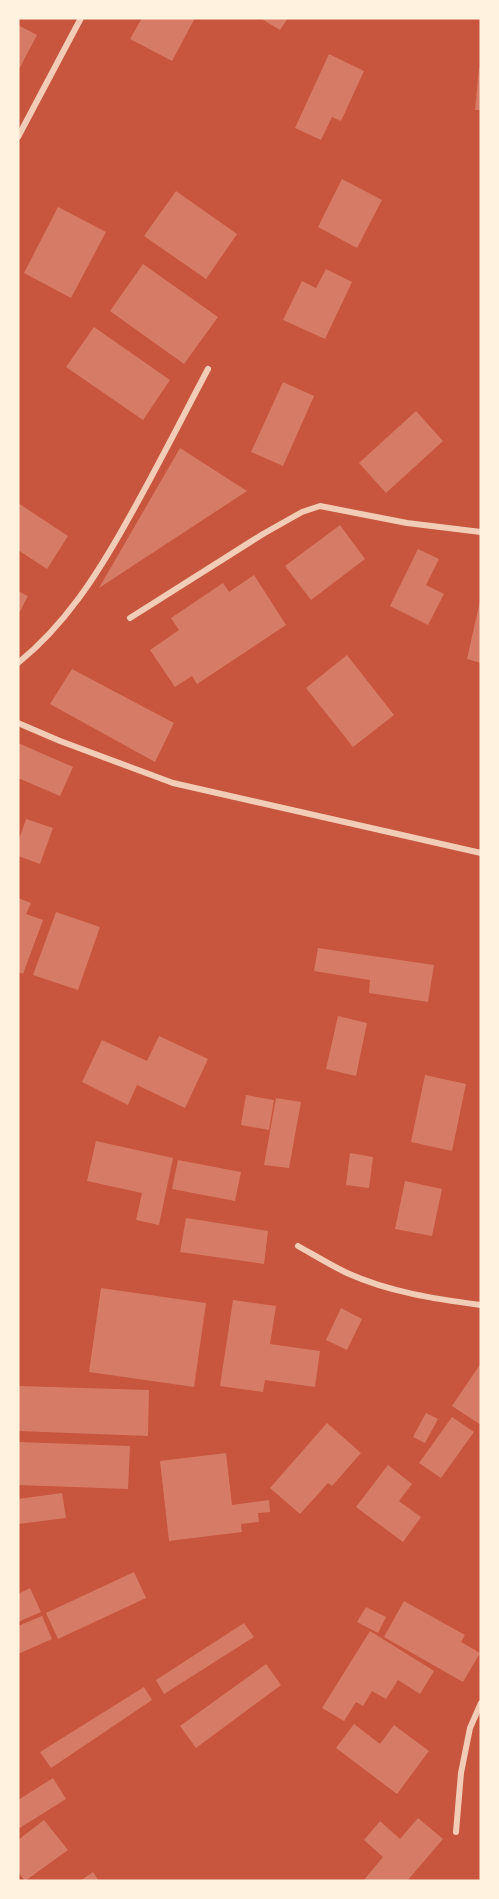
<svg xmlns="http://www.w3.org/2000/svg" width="499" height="1899" viewBox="0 0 499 1899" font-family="'Open Sans',sans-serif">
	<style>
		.building { fill: #d67c66 }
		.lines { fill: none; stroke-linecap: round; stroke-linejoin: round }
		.minor { stroke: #f1ccb7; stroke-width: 6 }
	</style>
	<rect width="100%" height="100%" fill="#c8553d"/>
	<!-- building -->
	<g class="building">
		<polygon points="142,18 195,18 172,61 130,39"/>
		<polygon points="260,18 288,18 280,30"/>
		<polygon points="18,25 37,35 18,71"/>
		<polygon points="329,54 364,71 341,121 332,117 321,140 295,128"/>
		<polygon points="479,68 481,68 481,110 475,110"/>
		<polygon points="342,179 382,200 357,248 318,227"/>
		<polygon points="176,191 237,234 206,279 144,236"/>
		<polygon points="58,207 106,232 71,298 24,273"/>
		<polygon points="143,264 218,317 184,364 110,311"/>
		<polygon points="326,269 352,282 325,339 283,320 302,281 316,288"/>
		<polygon points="94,327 170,380 143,420 66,367"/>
		<polygon points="283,382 314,396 283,466 251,452"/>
		<polygon points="416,411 443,441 386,493 359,463"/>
		<polygon points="180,448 247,491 99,588"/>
		<polygon points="18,503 68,536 47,569 18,550"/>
		<polygon points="340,525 365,559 311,600 285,566"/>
		<polygon points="418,549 439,559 426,585 444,594 428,625 390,606"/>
		<polygon points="254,575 286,625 197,684 192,676 175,687 150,650 179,630 171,618 223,583 229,592"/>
		<polygon points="18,591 28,596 18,615"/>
		<polygon points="480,601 481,601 481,663 467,659"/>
		<polygon points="347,655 394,715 353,747 306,688"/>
		<polygon points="72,669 174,723 155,762 50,704"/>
		<polygon points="18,743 73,767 60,796 18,778"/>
		<polygon points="26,819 53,828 40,864 18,856 18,842"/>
		<polygon points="18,898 31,903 26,914 43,920 23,974 18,972"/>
		<polygon points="56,912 100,927 78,990 33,975"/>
		<polygon points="318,948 434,965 428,1002 369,993 370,980 314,971"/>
		<polygon points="338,1016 367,1023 356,1076 326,1069"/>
		<polygon points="159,1036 208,1059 185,1108 137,1085 128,1105 82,1082 102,1040 147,1061"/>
		<polygon points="425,1075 466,1084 452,1151 411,1142"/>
		<polygon points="246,1095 274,1100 269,1130 241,1125"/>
		<polygon points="276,1098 301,1102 289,1168 264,1165"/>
		<polygon points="96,1141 173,1158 159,1225 136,1220 142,1193 87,1181"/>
		<polygon points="350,1153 373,1157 369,1188 346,1185"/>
		<polygon points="178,1160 241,1172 235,1201 172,1189"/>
		<polygon points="405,1181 442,1189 432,1236 395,1229"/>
		<polygon points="186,1218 268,1231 264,1264 180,1252"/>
		<polygon points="101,1288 206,1303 194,1387 89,1372"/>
		<polygon points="233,1300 276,1306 270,1344 320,1351 315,1387 265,1380 263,1392 220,1386"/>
		<polygon points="341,1308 362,1319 347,1350 326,1340"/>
		<polygon points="481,1363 481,1425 452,1406"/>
		<polygon points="18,1386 149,1390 148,1436 18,1431"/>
		<polygon points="426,1413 438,1419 425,1443 413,1437"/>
		<polygon points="452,1417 474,1432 441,1478 419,1463"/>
		<polygon points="327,1423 361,1453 332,1486 328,1483 300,1514 270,1488"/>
		<polygon points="18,1442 130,1446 128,1489 18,1485"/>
		<polygon points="226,1453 232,1505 269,1500 270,1512 258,1513 259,1522 241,1524 242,1532 169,1541 160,1461"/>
		<polygon points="388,1465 412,1484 399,1501 421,1517 403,1542 356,1507"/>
		<polygon points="62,1493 66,1518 18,1524 18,1499"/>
		<polygon points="134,1572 146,1598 58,1639 46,1613"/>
		<polygon points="30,1588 41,1612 18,1622 18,1594"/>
		<polygon points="404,1601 465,1635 461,1642 480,1653 463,1682 384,1637"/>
		<polygon points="366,1607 386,1617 378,1633 357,1622"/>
		<polygon points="42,1616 52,1639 18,1654 18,1626"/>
		<polygon points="244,1623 254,1637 164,1694 156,1680"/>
		<polygon points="370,1631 434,1671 420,1694 398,1680 386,1699 372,1691 363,1706 356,1702 344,1721 322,1708"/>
		<polygon points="266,1664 281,1685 196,1748 180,1726"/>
		<polygon points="144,1687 152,1700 51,1768 40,1752"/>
		<polygon points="354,1724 380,1744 394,1725 429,1751 397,1794 336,1748"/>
		<polygon points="53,1778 66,1799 18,1829 18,1800"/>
		<polygon points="418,1818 443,1839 407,1881 363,1881 383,1857 364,1840 380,1821 400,1839"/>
		<polygon points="44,1820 68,1850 25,1881 18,1872 18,1840"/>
		<polygon points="93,1872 99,1881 80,1881"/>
	</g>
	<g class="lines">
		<!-- minor -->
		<g class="minor">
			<polyline points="18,137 81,18"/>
			<polyline points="130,618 263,534 302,512 320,506 407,523 481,532"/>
			<path d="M18,663c47,-38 79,-88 108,-140 29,-51 55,-103 82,-154"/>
			<polyline points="18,723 60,741 173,783 481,853"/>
			<path d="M298,1246c16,9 32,19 49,27 42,19 88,26 134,32"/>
			<polyline points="456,1832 461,1773 470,1728 481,1703"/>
		</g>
	</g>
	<!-- border -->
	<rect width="499" height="1899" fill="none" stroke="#fff3e0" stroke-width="39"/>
</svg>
